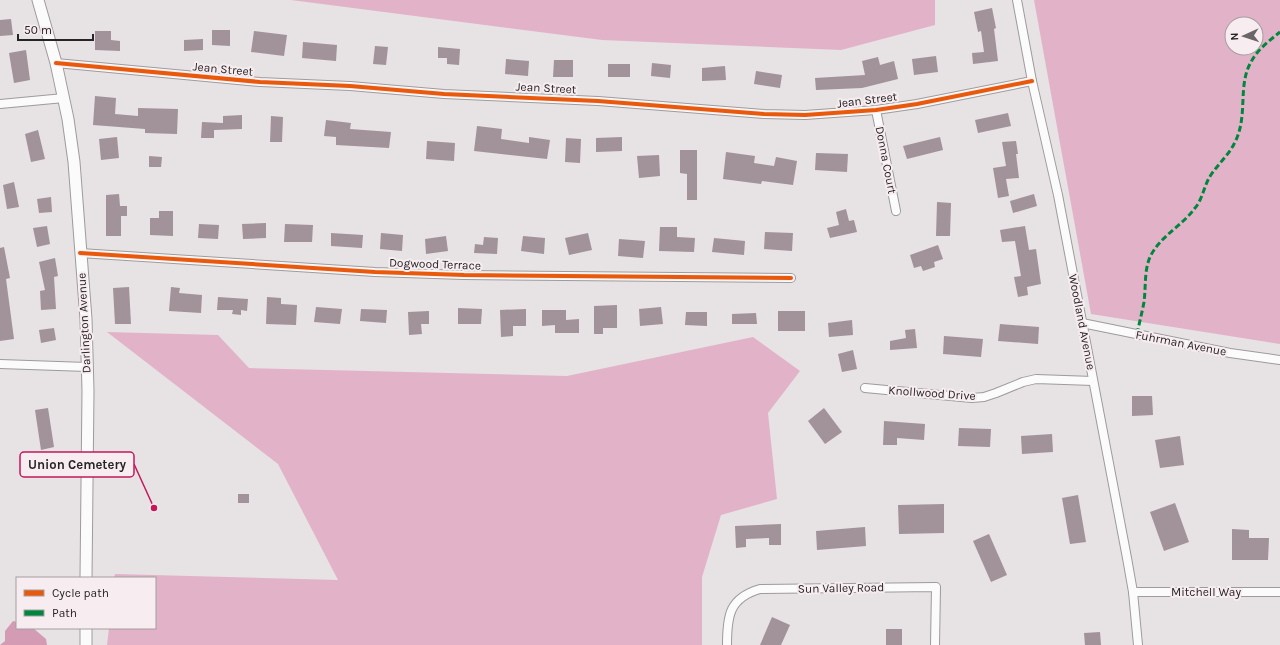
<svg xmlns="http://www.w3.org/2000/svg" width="1280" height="645" viewBox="0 0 1280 645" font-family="Karla,sans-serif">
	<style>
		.forest { fill: #e2b3c8; fill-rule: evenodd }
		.water { fill: #d49bb5 }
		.building { fill: #a2929a }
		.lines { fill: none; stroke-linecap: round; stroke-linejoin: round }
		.street-casing { stroke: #9e9b9c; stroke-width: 10 }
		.secondary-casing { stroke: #9e9b9c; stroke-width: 13 }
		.street { stroke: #fbfbfb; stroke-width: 8 }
		.secondary { stroke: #fbfbfb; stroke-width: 11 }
		.quiet { stroke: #00873e; stroke-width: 3; stroke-dasharray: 6 3; stroke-linecap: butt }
		.cycleway-casing { stroke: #f7edf1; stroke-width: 6 }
		.cycleway { stroke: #e8590c; stroke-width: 4 }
		.labels { text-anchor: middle; stroke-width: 4; stroke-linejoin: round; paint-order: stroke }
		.street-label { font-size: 12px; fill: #272425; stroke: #f7edf1 }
		.leader { fill: none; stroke: #c2185b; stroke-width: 1.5 }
		.callout-dot { fill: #c2185b; stroke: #f7edf1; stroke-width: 1.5 }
		.callout { fill: #f7edf1; stroke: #c2185b; stroke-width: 1.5 }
		.callout-label { font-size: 13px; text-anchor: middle; font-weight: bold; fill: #272425 }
	</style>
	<rect width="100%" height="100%" fill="#e7e2e4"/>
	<!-- forest -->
	<g class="forest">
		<polygon points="291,0 935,0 935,25 841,50 602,40"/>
		<path d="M1034,0h246v344l-189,-30zM1232,24h24v24h-24z"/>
		<polygon points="107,332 218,335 249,368 567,376 753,337 800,371 768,413 777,499 721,515 702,577 702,645 107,645 109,628 155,628 155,578 114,578 115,574 338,580 278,464"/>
	</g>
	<!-- water -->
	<polygon class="water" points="13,621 17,622 17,628 33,628 46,639 47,645 0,645 5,641 5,631"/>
	<!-- building -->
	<g class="building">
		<polygon points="992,8 996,28 994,29 998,61 973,64 972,53 984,52 981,31 978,32 974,12"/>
		<polygon points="11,19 13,35 0,36 0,20"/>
		<polygon points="212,30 230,30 230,46 212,45"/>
		<polygon points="95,31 111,31 111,40 120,41 120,51 95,50"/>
		<polygon points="254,31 287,35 284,56 251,52"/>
		<polygon points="203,39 203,50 184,51 184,40"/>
		<polygon points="303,42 337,45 336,61 302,58"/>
		<polygon points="375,46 388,47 386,65 373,64"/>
		<polygon points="438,47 460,49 459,65 447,64 447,58 438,58"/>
		<polygon points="26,50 30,80 14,83 9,53"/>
		<polygon points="936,56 938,72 914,75 912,59"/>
		<polygon points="878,57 880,65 894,61 898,79 862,88 816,90 815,78 865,75 862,61"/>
		<polygon points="506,59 529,61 528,76 505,74"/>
		<polygon points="554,60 573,60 573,77 553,77"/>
		<polygon points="652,63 671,65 670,78 651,76"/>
		<rect x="608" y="64" width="22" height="13"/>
		<polygon points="725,66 726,80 702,81 702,68"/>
		<polygon points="756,71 782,75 780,88 754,84"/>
		<polygon points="95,96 116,98 115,114 138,116 138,108 178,109 177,134 145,133 145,129 93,125"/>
		<polygon points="1008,113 1011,126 978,133 975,120"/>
		<polygon points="242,115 242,129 214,130 214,138 201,138 202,122 223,123 223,116"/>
		<polygon points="271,116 283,117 282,142 270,142"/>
		<polygon points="326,120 351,123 350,129 391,132 389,148 336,145 336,137 324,136"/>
		<polygon points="477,126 502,129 501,139 529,143 529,137 550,140 547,159 474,151"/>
		<polygon points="38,130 45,159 31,162 25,134"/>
		<polygon points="117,137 119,158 101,160 99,139"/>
		<polygon points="622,137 622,151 596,152 596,138"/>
		<polygon points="940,137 943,150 907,159 903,146"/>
		<polygon points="566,138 581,139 580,163 565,162"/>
		<polygon points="427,141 455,143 454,161 426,159"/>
		<polygon points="1016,141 1018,154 1016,154 1019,178 1006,179 1009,196 998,198 993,168 1006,166 1002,142"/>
		<polygon points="680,150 697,150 697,200 687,200 687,174 680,173"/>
		<polygon points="726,152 755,156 754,163 774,166 776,157 797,161 793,185 762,181 761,184 723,179"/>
		<polygon points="816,153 848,154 847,172 815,170"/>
		<polygon points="659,155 660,176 639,178 637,156"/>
		<polygon points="149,156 162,157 161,167 149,167"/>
		<polygon points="14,182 19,207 7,209 3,185"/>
		<polygon points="119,194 120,206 127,206 127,216 121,216 121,236 106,236 106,195"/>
		<polygon points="1034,194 1037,206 1013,213 1010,201"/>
		<polygon points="51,197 52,212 39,213 37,199"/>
		<polygon points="937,202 951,203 950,236 936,236"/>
		<polygon points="846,209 849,221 854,220 857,232 830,238 827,228 839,225 836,212"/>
		<polygon points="159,211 173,211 173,236 150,235 150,218 159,218"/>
		<polygon points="266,223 266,238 243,239 242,224"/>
		<polygon points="199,224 219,225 218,239 198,238"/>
		<polygon points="285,224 313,225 312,242 284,242"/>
		<polygon points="47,226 50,244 37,247 33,228"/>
		<polygon points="1025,226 1029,250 1036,249 1041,284 1027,287 1028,295 1018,297 1014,277 1021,276 1015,241 1002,242 1000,230"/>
		<polygon points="660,227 677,227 677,237 695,238 694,252 659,251"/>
		<polygon points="765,232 793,233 792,251 764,249"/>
		<polygon points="331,233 363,235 362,248 331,246"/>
		<polygon points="381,233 403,235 402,251 380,249"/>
		<polygon points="588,233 592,250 569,255 565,238"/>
		<polygon points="446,236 448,251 426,254 425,239"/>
		<polygon points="523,236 545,238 544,254 521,251"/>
		<polygon points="484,237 498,238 497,254 474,253 475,244 483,245"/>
		<polygon points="714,238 745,241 744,255 712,252"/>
		<polygon points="619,239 645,241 643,258 618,256"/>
		<polygon points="938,245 943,259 934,262 935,267 923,271 921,266 914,268 910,255"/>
		<polygon points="4,247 10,278 6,279 14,339 0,341 0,248"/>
		<polygon points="55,258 58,276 54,277 56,309 41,310 40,291 45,290 39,262"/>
		<polygon points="129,287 131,324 115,324 113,288"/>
		<polygon points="171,287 180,288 179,293 202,295 201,313 169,311"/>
		<polygon points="218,297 248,299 247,311 241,310 241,315 232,314 233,310 217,310"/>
		<polygon points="267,297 281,298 281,304 297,305 296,325 266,324"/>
		<polygon points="617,305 617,328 603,328 603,334 594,334 594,306"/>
		<polygon points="316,307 342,309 340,324 314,322"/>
		<polygon points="661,307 663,324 640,326 639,309"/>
		<polygon points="458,308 482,309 481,324 458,324"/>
		<polygon points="361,309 387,310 386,323 360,321"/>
		<polygon points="526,309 526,326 513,326 513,336 501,337 500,310"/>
		<polygon points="542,310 566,310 566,320 579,319 579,333 555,333 555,325 542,326"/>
		<polygon points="429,311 429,324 421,324 422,334 409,335 408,312"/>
		<rect x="778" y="311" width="27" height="20"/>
		<polygon points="686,312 707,312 707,326 685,325"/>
		<polygon points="756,313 757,324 732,324 732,314"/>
		<polygon points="852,320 853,335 829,337 828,323"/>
		<polygon points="1000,324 1039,327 1038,344 998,341"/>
		<polygon points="54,328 56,340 41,343 39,330"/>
		<polygon points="915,329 917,348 890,350 890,341 906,338 905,330"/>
		<polygon points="944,336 983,339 981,357 943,354"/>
		<polygon points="853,350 857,369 842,372 838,354"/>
		<polygon points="1132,396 1152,396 1153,415 1132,416"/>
		<polygon points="48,408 54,447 41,450 35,410"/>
		<polygon points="824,408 842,432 825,444 808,421"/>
		<polygon points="884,421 925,424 924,440 897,438 897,445 883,445"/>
		<polygon points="959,428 991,429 990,447 958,446"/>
		<polygon points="1052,434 1053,452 1022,454 1021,436"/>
		<polygon points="1180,436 1184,465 1160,468 1155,440"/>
		<rect x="238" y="494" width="11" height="9"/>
		<polygon points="1078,495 1086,542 1070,544 1062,498"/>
		<polygon points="1175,503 1189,542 1164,551 1150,512"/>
		<polygon points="944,504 944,533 899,534 898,505"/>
		<polygon points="781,524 781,545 769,545 769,538 746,539 746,547 736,548 735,526"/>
		<polygon points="865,527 866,546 817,550 816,531"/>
		<polygon points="1232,529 1249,530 1249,538 1269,538 1268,560 1232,560"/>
		<polygon points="989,534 1007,575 991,582 973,541"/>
		<polygon points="772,617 790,625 781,645 760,645"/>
		<rect x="886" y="629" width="16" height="16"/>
		<polygon points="1100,632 1101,645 1085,645 1084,633"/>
	</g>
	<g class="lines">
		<!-- street casing -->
		<g class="street-casing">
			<g id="street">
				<polyline points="1017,0 1032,81 1058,195 1127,558 1133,592 1138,645"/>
				<polyline points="56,63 260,82 350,86 444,94 598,101 764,114 805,115 876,110 917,104 1032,81"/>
				<polyline points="0,104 64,98"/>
				<polyline points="876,110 896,211"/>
				<polyline points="80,253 375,272 464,275 791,278"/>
				<polyline points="1082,323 1230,353 1280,360"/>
				<polyline points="0,364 87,367"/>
				<polyline points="865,388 972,398 984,397 996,393 1023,382 1036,379 1093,381"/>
				<polyline points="1133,592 1280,592"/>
				<path d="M727,645c0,-29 2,-47 33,-56l176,-2 -1,58"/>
			</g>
		</g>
		<!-- secondary casing -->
		<g class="secondary-casing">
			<g id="secondary">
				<polyline points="38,0 56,63 68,119 74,162 86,319 88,391 86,578"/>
				<polyline points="86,645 86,628"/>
			</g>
		</g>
		<!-- street -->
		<use href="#street" class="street"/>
		<!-- secondary -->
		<use href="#secondary" class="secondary"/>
		<!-- quiet -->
		<path class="quiet" d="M1137,334c2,-10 5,-21 7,-32 2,-15 0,-31 6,-45 10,-21 32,-31 45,-49 7,-8 9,-21 14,-30 7,-12 19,-22 25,-34 15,-27 3,-58 17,-82 6,-12 19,-22 29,-30"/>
		<!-- cycleway casing -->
		<g class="cycleway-casing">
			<g id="cycleway">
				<polyline points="56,63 260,82 350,86 444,94 598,101 764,114 805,115 876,110 917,104 1032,81"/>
				<polyline points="80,253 375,272 464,275 791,278"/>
			</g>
		</g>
		<!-- cycleway -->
		<use href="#cycleway" class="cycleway"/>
	</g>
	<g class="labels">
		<!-- street labels -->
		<g class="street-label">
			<text transform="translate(223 69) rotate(5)" y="4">Jean Street</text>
			<text transform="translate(546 88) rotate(3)" y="4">Jean Street</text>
			<text transform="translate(867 100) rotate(-7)" y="4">Jean Street</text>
			<text transform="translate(886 160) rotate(79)" y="4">Donna Court</text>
			<text transform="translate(435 264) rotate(2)" y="4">Dogwood Terrace</text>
			<text transform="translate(1082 322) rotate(79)" y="4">Woodland Avenue</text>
			<text transform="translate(84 323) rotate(-93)" y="4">Darlington Avenue</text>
			<text transform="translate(1181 343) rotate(11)" y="4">Fuhrman Avenue</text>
			<text transform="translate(932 393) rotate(4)" y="4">Knollwood Drive</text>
			<text transform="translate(841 588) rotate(-1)" y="4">Sun Valley Road</text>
			<text x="1206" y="596">Mitchell Way</text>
		</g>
	</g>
	<!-- callouts -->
	<path class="leader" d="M154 508L134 464"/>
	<circle class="callout-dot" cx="154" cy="508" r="4"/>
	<rect class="callout" x="20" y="452" width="114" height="25" rx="4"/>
	<g class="callout-label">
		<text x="77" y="469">Union Cemetery</text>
	</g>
	<!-- legend -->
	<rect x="16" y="577" width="140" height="52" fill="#f7edf1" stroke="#a49d9f"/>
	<rect x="24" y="590" width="20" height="6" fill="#e8590c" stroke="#a49d9f"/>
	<text x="52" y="597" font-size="12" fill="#272425">Cycle path</text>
	<rect x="24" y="610" width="20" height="6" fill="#00873e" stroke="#a49d9f"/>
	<text x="52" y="617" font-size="12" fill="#272425">Path</text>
	<!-- north arrow -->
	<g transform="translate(1244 36) rotate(267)"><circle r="19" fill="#f7edf1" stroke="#a49d9f"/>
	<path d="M0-3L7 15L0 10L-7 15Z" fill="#6a6668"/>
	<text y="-6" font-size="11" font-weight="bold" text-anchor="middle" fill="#272425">N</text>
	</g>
	<!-- scale -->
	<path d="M18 34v6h75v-6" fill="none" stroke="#272425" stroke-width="2"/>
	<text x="24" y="34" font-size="12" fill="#272425" stroke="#f7edf1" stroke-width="3" paint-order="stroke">50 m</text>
</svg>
